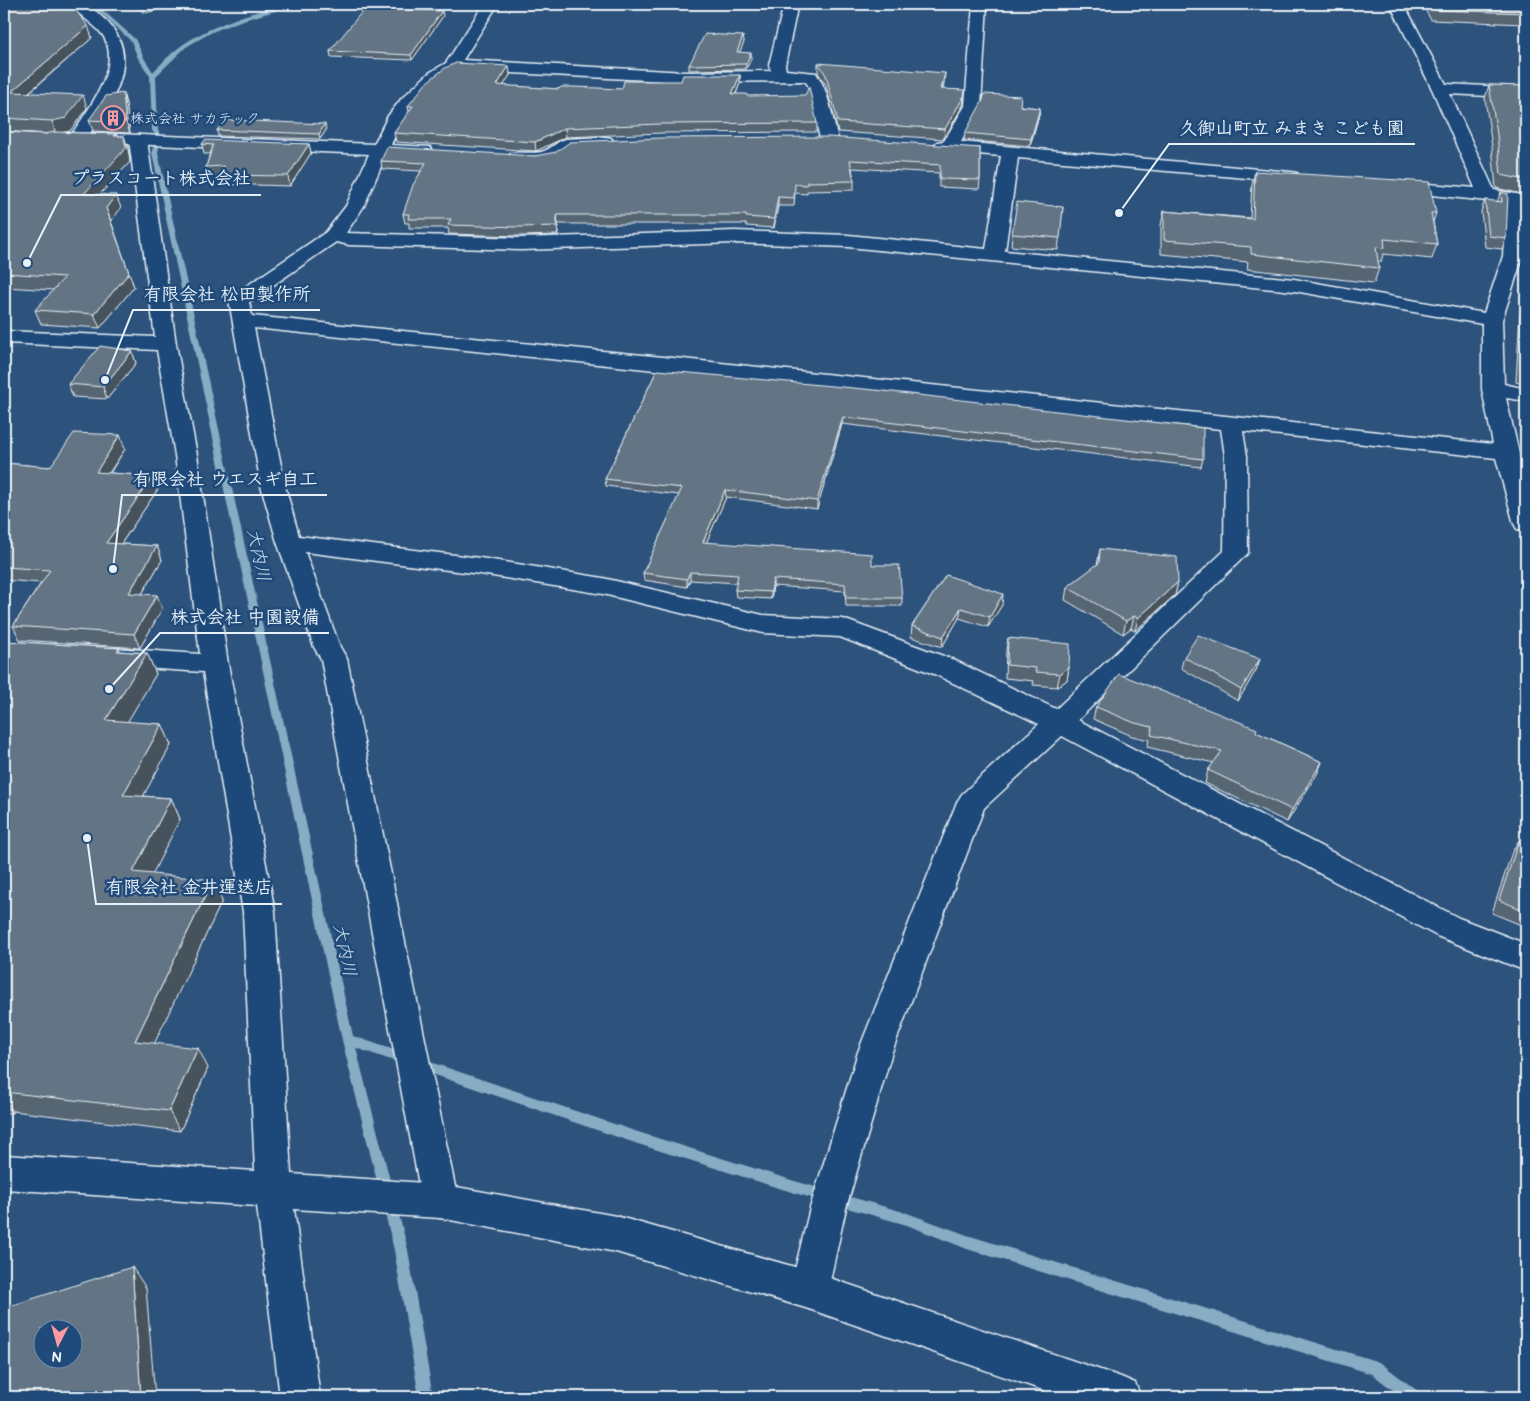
<svg xmlns="http://www.w3.org/2000/svg" width="1530" height="1401" viewBox="0 0 1530 1401" font-family="'Balsamiq Sans','Klee One',sans-serif">
	<style>
		.lines { fill: none; stroke-linecap: round; stroke-linejoin: round }
		.stream { fill: #87acc4; fill-rule: evenodd }
		.minor-casing { stroke: #e8f1f8; stroke-width: 3 }
		.tertiary-casing { stroke: #e8f1f8; stroke-width: 3 }
		.minor { fill: #1f4a7a; fill-rule: evenodd }
		.tertiary { fill: #1f4a7a; fill-rule: evenodd }
		.wall { fill: #566572; stroke: #e8f1f8 }
		.shaded-wall { fill: #46525c; stroke: #e8f1f8 }
		.building { fill: #647584; stroke: #e8f1f8; fill-rule: evenodd }
		.labels { text-anchor: middle; stroke-width: 5; stroke-linejoin: round; paint-order: stroke }
		.far-poi-label { font-size: 14px; fill: #e8f1f8; stroke: #1f4a7a; text-anchor: start }
		.water-label { font-size: 18px; font-style: italic; fill: #d0e0eb; stroke: #1f4a7a }
		.leader { fill: none; stroke: #e8f1f8; stroke-width: 2 }
		.callout-dot { fill: #e8f1f8; stroke: #1f4a7a; stroke-width: 2 }
		.callout-label { font-size: 18px; text-anchor: middle; font-weight: bold; fill: #e8f1f8; stroke: #1f4a7a; stroke-width: 5; stroke-linejoin: round; paint-order: stroke }
	</style>
	<rect width="100%" height="100%" fill="#2d537c"/>
	<filter id="ink" filterUnits="userSpaceOnUse"><feTurbulence type="fractalNoise" baseFrequency=".02" numOctaves="2"/><feDisplacementMap in="SourceGraphic" scale="10" xChannelSelector="R" yChannelSelector="G"/><feConvolveMatrix kernelMatrix="1 2 1 2 8 2 1 2 1" color-interpolation-filters="sRGB"/></filter>
	<g filter="url(#ink)">
		<g class="lines">
			<!-- stream -->
			<path class="stream" d="M91,4h5l39,35 9,19 9,14c9,-9 18,-19 28,-26 23,-18 91,-44 119,-42l-60,17 -28,11 -26,15 -30,29 2,55 3,3 -3,19 195,883 285,96 160,50 109,31 60,22 409,126 5,2 38,29 2,5h-19l-30,-23 -405,-125 -60,-24 -109,-31 -160,-50 -282,-96 52,202 25,147h-14l-25,-147 -52,-210 -190,-887 3,-19 -3,-3 -2,-55 -12,-18 -7,-17z"/>
			<!-- minor casing -->
			<g class="minor-casing">
				<g id="minor">
					<path d="M70,4c16,-1 21,2 33,14 39,34 14,81 -13,115l284,11 14,-28 14,-18 27,-25 17,-10 38,-59h14l-35,56 223,12 85,-1 -2,-6 15,-61h14l-13,61 1,5 30,3c13,19 16,43 22,66l-3,4h-12l-3,-4 -12,-54 -3,-4 -119,1 -230,-12c-31,13 -52,45 -65,75l39,2 3,4 -3,4 -6,1 -38,-1 -22,51 -18,27 175,5 214,-7 113,4 138,14 15,-93 -58,-5 -6,-1 -3,-4 3,-4 7,-1 21,-35 8,-102h14l-6,102 -20,36 330,30 6,1 3,4 -3,4 -6,1 -273,-24 -13,93 289,28 190,34 19,-57 3,-53 -112,-12 -6,-1 -3,-4 3,-4 6,-1 81,7 -43,-99 -42,-85h14l42,80 80,4v10l-76,-4 44,96 27,5 3,4 -1,57 -21,64 2,64 22,5v12l-20,-3 20,85v48l-9,-2 -3,-5 -18,-66 -253,-27 4,25 1,97 -170,167 381,198 67,26v27l-89,-35 -375,-200 -78,72 -92,244 -46,156 -18,82 -5,13 -14,6 -14,-6 -5,-13 20,-82 48,-156 99,-250 5,-8 77,-70 -105,-50 -94,-37 -77,-4 -160,-39 -123,-20 -175,-22 35,95 7,12 111,542 -5,12 -13,5 -13,-5 -5,-12 -101,-542 -7,-12 -37,-105 -16,-56 -32,-186 3,-4 94,-64 20,-26 23,-52 -288,-12 -9,-8c16,-24 53,-72 29,-101 -9,-11 -23,-18 -31,-29zM336,242l13,3 172,5 214,-7 113,4 446,44 188,33v65l11,55 -820,-86 -421,-42 -3,-14zM254,328l967,101 4,27 -1,95 -168,158 -102,-49 -111,-41 -80,-4 -160,-37 -123,-20 -181,-22 -14,-50z"/>
					<path d="M605,137l6,1 3,4 -3,4c-13,3 -27,-1 -40,3 -5,1 -8,7 -13,9 -13,7 -33,6 -47,3l-3,-4 3,-4c11,-2 23,2 33,-2 8,-3 13,-10 22,-12z"/>
				</g>
			</g>
			<!-- tertiary casing -->
			<g class="tertiary-casing">
				<g id="tertiary">
					<polygon points="138,135 144,136 147,140 176,344 197,455 228,664 275,912 291,1174 440,1184 616,1216 809,1271 1121,1377 1135,1383 1141,1397 1063,1397 809,1309 616,1252 440,1218 294,1209 320,1397 280,1397 257,1206 4,1189 4,1155 255,1171 243,912 203,672 112,666 103,663 99,657 103,651 112,648 200,654 175,455 157,350 4,343 4,331 155,337 129,140 132,136"/>
					<polygon points="1515,194 1526,196 1526,206 1509,203 1506,199 1509,195"/>
				</g>
			</g>
			<!-- minor -->
			<use href="#minor" class="minor"/>
			<!-- tertiary -->
			<use href="#tertiary" class="tertiary"/>
		</g>
		<!-- wall -->
		<g class="wall">
			<polygon points="4,4 92,38 29,93 87,108 70,131 65,132 116,134 117,136 124,136 128,149 130,162 100,194 121,208 111,221 134,287 100,328 41,324 35,310 54,290 4,287 4,132 48,134 4,131"/>
			<polygon points="134,4 182,4 144,13"/>
			<polygon points="919,4 946,4 946,7 919,6"/>
			<polygon points="1422,4 1525,4 1526,5 1524,10 1526,13 1523,24 1431,20"/>
			<polygon points="443,16 412,60 331,57 330,51"/>
			<polygon points="743,36 744,42 739,53 751,59 746,69 689,70 689,65"/>
			<polygon points="818,63 944,83 943,89 963,105 944,139 838,132 826,85 818,73"/>
			<polygon points="509,66 510,75 503,86 559,89 622,89 740,75 740,83 736,94 747,96 817,123 817,132 661,133 566,137 536,151 396,142 394,133 409,112 408,106"/>
			<polygon points="1489,85 1526,86 1526,195 1496,188 1492,147 1485,98"/>
			<polygon points="123,93 126,104 130,133 93,131 89,120"/>
			<polygon points="1020,106 1040,108 1039,115 1030,146 964,140 965,133"/>
			<polygon points="217,130 326,130 320,139 218,136"/>
			<polygon points="202,144 309,144 311,153 290,186 221,184 218,176 208,176 206,167 210,154 204,154"/>
			<polygon points="980,148 980,180 979,189 939,187 939,173 852,168 854,181 854,190 807,191 807,194 795,193 794,206 778,206 774,228 746,226 746,224 558,224 558,235 521,236 449,234 448,228 409,228 409,223 405,223 403,214 421,171 382,169 381,161 535,156"/>
			<polygon points="1255,171 1436,213 1433,222 1437,244 1432,259 1383,254 1381,262 1378,262 1379,268 1374,283 1247,269 1248,262 1161,254 1161,225 1164,211 1250,218 1252,185"/>
			<polygon points="1501,192 1506,238 1502,249 1485,247 1481,211 1485,200 1497,202"/>
			<polygon points="1063,207 1058,250 1011,246 1012,234"/>
			<polygon points="1526,222 1526,252 1525,252"/>
			<polygon points="1526,299 1526,385 1516,382 1520,313"/>
			<polygon points="132,351 136,363 107,399 73,397 68,384"/>
			<polygon points="657,370 1203,459 1201,467 842,424 817,509 726,497 706,543 872,565 902,598 902,606 846,606 845,591 773,586 771,599 736,597 735,590 737,583 690,580 687,587 644,580 643,573 679,495 606,486 605,479"/>
			<polygon points="120,435 125,449 110,473 153,476 158,489 121,544 157,546 162,560 142,594 162,609 140,648 20,640 13,626 41,583 4,580 4,463 50,467"/>
			<polygon points="1100,549 1178,582 1175,595 1135,631 1131,628 1123,634 1065,600 1067,587 1097,565"/>
			<polygon points="946,575 1002,605 988,627 959,618 942,647 911,637 912,626"/>
			<polygon points="1008,638 1069,667 1067,680 1057,687 1033,685 1034,681 1005,678 1006,650"/>
			<polygon points="4,641 119,648 120,651 147,653 156,674 127,722 162,724 171,745 143,796 171,798 180,819 152,874 222,901 154,1043 208,1068 180,1131 13,1111 12,1113 4,1113"/>
			<polygon points="1184,657 1260,659 1256,670 1238,701 1181,668"/>
			<polygon points="1096,707 1256,732 1322,762 1317,774 1287,822 1205,783 1208,770 1214,763 1147,747 1149,740 1132,736 1093,719"/>
			<polygon points="1519,840 1526,842 1526,927 1492,913 1512,852"/>
		</g>
		<!-- shaded-wall -->
		<g class="shaded-wall">
			<polygon points="142,4 182,4 144,13"/>
			<polygon points="442,11 443,16 412,60 411,55"/>
			<polygon points="88,26 92,38 15,104 11,92"/>
			<polygon points="743,36 744,42 737,58 737,52"/>
			<polygon points="751,53 751,59 746,69 746,64"/>
			<polygon points="509,66 510,75 498,94 497,85"/>
			<polygon points="945,73 944,83 940,98 941,89"/>
			<polygon points="740,75 740,83 732,103 732,94"/>
			<polygon points="123,93 126,104 130,133 126,122"/>
			<polygon points="83,95 87,108 70,131 56,134 52,121"/>
			<polygon points="964,96 963,105 944,139 945,129"/>
			<polygon points="1040,108 1039,115 1030,146 1031,139"/>
			<polygon points="325,124 326,130 320,139 319,134"/>
			<polygon points="565,128 566,137 536,151 535,142"/>
			<polygon points="124,136 128,149 130,162 88,207 84,194"/>
			<polygon points="309,144 311,153 290,186 288,176"/>
			<polygon points="116,195 121,208 111,221 106,208"/>
			<polygon points="778,197 778,206 774,228 774,219"/>
			<polygon points="557,215 558,224 558,235 557,226"/>
			<polygon points="129,273 134,287 100,328 94,314"/>
			<polygon points="132,351 136,363 107,399 103,387"/>
			<polygon points="843,417 842,424 817,509 817,501"/>
			<polygon points="120,435 125,449 101,485 96,472"/>
			<polygon points="153,476 158,489 112,557 106,543"/>
			<polygon points="725,490 726,497 703,550 703,542"/>
			<polygon points="157,546 162,560 134,607 129,593"/>
			<polygon points="690,572 690,580 687,587 687,579"/>
			<polygon points="773,579 773,586 771,599 771,592"/>
			<polygon points="1178,582 1175,595 1135,631 1138,618"/>
			<polygon points="1003,594 1002,605 988,627 990,617"/>
			<polygon points="157,595 162,609 140,648 134,634"/>
			<polygon points="961,608 959,618 942,647 943,637"/>
			<polygon points="1134,616 1131,628 1123,634 1126,621"/>
			<polygon points="147,653 156,674 116,741 106,720"/>
			<polygon points="1260,659 1256,670 1238,701 1241,690"/>
			<polygon points="1069,667 1067,680 1057,687 1060,674"/>
			<polygon points="162,724 171,745 133,815 123,795"/>
			<polygon points="1322,762 1317,774 1287,822 1292,810"/>
			<polygon points="171,798 180,819 143,893 133,872"/>
			<polygon points="213,880 222,901 146,1061 135,1041"/>
			<polygon points="198,1048 208,1068 180,1131 169,1111"/>
			<polygon points="4,1099 13,1111 12,1113 4,1103"/>
			<polygon points="132,1267 146,1288 155,1397 141,1397"/>
		</g>
		<!-- building -->
		<g class="building">
			<polygon points="4,4 71,4 88,26 11,92 83,95 66,118 52,121 4,118"/>
			<polygon points="1431,4 1525,4 1526,5 1520,5 1526,13 1435,10"/>
			<polygon points="365,8 442,11 411,55 330,51"/>
			<polygon points="705,34 743,36 737,52 751,53 746,64 689,65"/>
			<polygon points="456,63 509,66 497,85 559,89 561,87 574,87 622,89 624,81 681,81 683,75 740,75 732,94 747,94 747,96 805,95 809,87 817,123 660,124 565,128 535,142 394,133 413,106 408,106 427,82 445,68"/>
			<polygon points="818,63 945,73 941,89 965,90 964,96 945,129 838,122 826,75"/>
			<polygon points="1489,85 1526,86 1526,180 1501,175 1497,134"/>
			<polygon points="123,93 126,122 89,120 106,96"/>
			<polygon points="984,94 1021,96 1020,106 1040,108 1031,139 965,133 983,100"/>
			<polygon points="225,120 325,124 319,134 217,130"/>
			<polygon points="4,132 46,134 54,132 116,134 114,136 124,136 126,148 84,194 116,195 106,208 129,273 94,314 35,310 65,277 4,273"/>
			<polygon points="829,137 980,148 980,180 940,179 940,165 850,160 854,181 807,182 807,185 795,184 794,198 778,197 774,219 746,217 746,215 557,215 557,226 520,227 448,225 451,219 408,219 409,214 403,214 413,185 426,163 381,161 387,147 535,156 556,152 570,142 661,138"/>
			<polygon points="205,140 309,144 288,176 218,175 224,166 206,167 213,145 202,144"/>
			<polygon points="1255,171 1429,182 1436,213 1431,213 1437,244 1384,239 1385,248 1376,247 1379,268 1251,254 1251,247 1164,240 1164,211 1253,219"/>
			<polygon points="1501,192 1508,194 1506,238 1489,236 1485,200 1502,202"/>
			<polygon points="1017,202 1063,207 1060,238 1012,234"/>
			<polygon points="1526,299 1526,369 1522,368"/>
			<polygon points="100,346 132,351 103,387 68,384"/>
			<polygon points="657,370 875,390 1203,428 1203,459 843,417 817,501 725,490 703,542 872,554 872,565 899,565 902,598 846,598 845,584 773,579 771,592 735,590 738,575 690,572 687,579 643,573 682,488 605,479"/>
			<polygon points="74,433 120,435 96,472 153,476 106,543 157,546 129,593 157,595 134,634 13,626 50,570 4,567 4,463 50,467"/>
			<polygon points="1100,549 1177,557 1178,582 1138,618 1134,616 1126,621 1067,587 1099,563"/>
			<polygon points="946,575 1003,594 990,617 961,608 943,637 912,626"/>
			<polygon points="1198,635 1260,659 1241,690 1184,657"/>
			<polygon points="1008,638 1070,644 1069,667 1060,674 1035,672 1036,668 1007,665"/>
			<polygon points="4,641 119,648 117,651 147,653 106,720 162,724 123,795 171,798 133,872 213,880 135,1041 198,1048 169,1111 4,1092"/>
			<polygon points="1119,674 1257,729 1256,732 1322,762 1292,810 1208,770 1222,751 1151,735 1152,727 1135,723 1096,707"/>
			<polygon points="1519,840 1526,842 1526,911 1499,900"/>
			<path d="M132,1267l9,130h-137v-89zM42,1328h30v30h-30z"/>
		</g>
	</g>
	<!-- icons -->
	<defs>
		<g id="building-ring" transform="scale(1.25)"><circle r="9.5" fill="#1f4a7a" stroke="#ff9aa2" stroke-width="1.5"/><path d="M-4-6H4V6H1V3H-1V6H-4ZM-2.5-4.3h1.7v1.8h-1.7ZM.8-4.3h1.7v1.8H.8ZM-2.5-1h1.7V.8h-1.7ZM.8-1h1.7V.8H.8Z" fill="#ff9aa2"/></g>
	</defs>
	<g fill-rule="evenodd">
		<use href="#building-ring" x="113" y="118"/>
	</g>
	<g class="labels">
		<!-- far-poi labels -->
		<g class="far-poi-label">
			<text x="130" y="123">株式会社 サカテック</text>
		</g>
		<!-- water labels -->
		<g class="water-label">
			<text transform="translate(259 555) rotate(78)" y="6">大内川</text>
			<text transform="translate(345 950) rotate(78)" y="6">大内川</text>
		</g>
	</g>
	<!-- callouts -->
	<path class="leader" d="M1119 213L1169 144H1415M27 263L61 195H261M105 380L133 310H320M113 569L122 495H327M109 689L160 633H329M87 838L96 904H282"/>
	<g class="callout-dot">
		<circle cx="1119" cy="213" r="5"/>
		<circle cx="27" cy="263" r="5"/>
		<circle cx="105" cy="380" r="5"/>
		<circle cx="113" cy="569" r="5"/>
		<circle cx="109" cy="689" r="5"/>
		<circle cx="87" cy="838" r="5"/>
	</g>
	<g class="callout-label">
		<text x="1292" y="134">久御山町立 みまき こども園</text>
		<text x="161" y="184">プラスコート株式会社</text>
		<text x="227" y="300">有限会社 松田製作所</text>
		<text x="225" y="485">有限会社 ウエスギ自工</text>
		<text x="245" y="623">株式会社 中園設備</text>
		<text x="189" y="893">有限会社 金井運送店</text>
	</g>
	<!-- margin -->
	<rect width="1530" height="1401" fill="none" stroke="#1f4a7a" stroke-width="20"/>
	<rect x="10" y="10" width="1510" height="1381" fill="none" stroke="#e8f1f8" stroke-width="2" filter="url(#ink)"/>
	<!-- north arrow -->
	<g transform="translate(58 1344) rotate(186)"><circle r="24" fill="#1f4a7a" stroke="#6f8dac"/>
	<path d="M0-4L9 19L0 12L-9 19Z" fill="#ff9aa2"/>
	<text y="-8" font-size="14" font-weight="bold" text-anchor="middle" fill="#e8f1f8">N</text>
	</g>
</svg>
